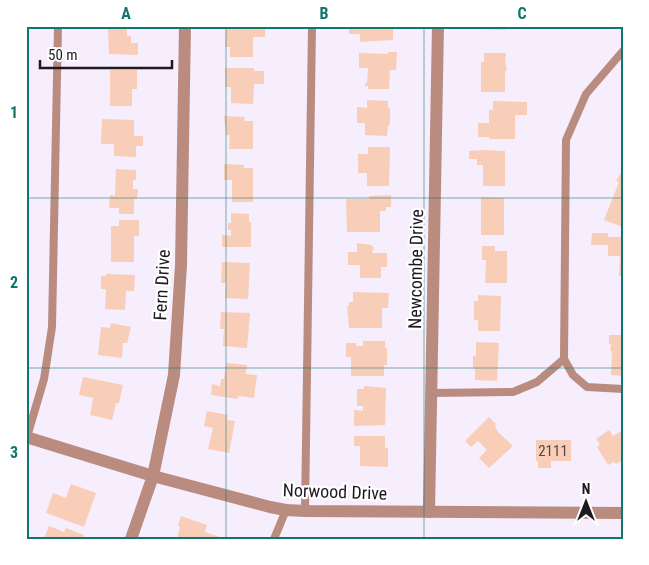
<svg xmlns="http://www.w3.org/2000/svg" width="649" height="565" viewBox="0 0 649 565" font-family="'Roboto Condensed',sans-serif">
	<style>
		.building { fill: #f8ceb8 }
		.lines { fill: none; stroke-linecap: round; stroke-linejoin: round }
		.lane { stroke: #b98c7f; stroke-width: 8 }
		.street { stroke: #b98c7f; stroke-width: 12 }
		.grid { fill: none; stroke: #0f766e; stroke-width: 1; stroke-opacity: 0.55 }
		.labels { text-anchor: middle; stroke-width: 4.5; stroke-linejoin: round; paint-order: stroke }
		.number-label { font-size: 15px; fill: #544646 }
		.street-label { font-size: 18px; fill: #1d1920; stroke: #fff }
		.neatline { fill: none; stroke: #0f766e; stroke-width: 2 }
		.grid-label { font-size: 16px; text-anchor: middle; font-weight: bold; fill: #0f766e }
	</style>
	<rect width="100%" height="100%" fill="#f6edfd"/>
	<!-- building -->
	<g class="building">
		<polygon points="108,26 127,26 127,36 131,36 131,43 138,43 138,55 109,54"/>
		<polygon points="226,26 265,26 265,37 253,37 253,57 230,57 230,47 225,47"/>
		<polygon points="349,26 393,26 393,40 360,42 360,34 349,34"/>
		<polygon points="483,26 505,26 505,30 483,29"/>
		<polygon points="388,52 397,52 396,70 390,70 389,89 368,89 368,86 365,86 365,83 367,83 368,68 359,68 359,53 388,54"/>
		<polygon points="484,53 506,53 505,61 507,71 505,71 505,92 481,92 481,62 484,62"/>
		<polygon points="225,68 254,68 254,71 264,71 264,84 254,84 253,104 231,103 231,87 225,87"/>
		<polygon points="110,70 137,70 137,89 132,89 132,106 110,106"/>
		<polygon points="367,100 388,101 388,108 390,108 390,125 388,125 387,136 365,135 365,123 357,123 357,107 367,108"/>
		<polygon points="493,101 527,102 527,115 515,115 515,139 489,139 489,137 478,137 478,123 489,123 489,110 493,110"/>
		<polygon points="224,116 245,117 244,121 253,121 253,149 229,149 230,135 226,135"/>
		<polygon points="102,119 134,120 134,136 143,136 143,146 136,146 136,157 114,156 114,144 101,144"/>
		<polygon points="368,147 390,147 389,186 367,186 367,173 358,173 358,154 368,154"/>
		<polygon points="484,150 505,151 505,186 483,186 483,165 477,165 477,159 469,159 469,151"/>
		<polygon points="224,164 244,165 244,168 253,168 253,202 232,202 232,180 224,180"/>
		<polygon points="116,169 136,170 136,180 133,180 133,189 138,189 137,199 134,199 134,214 119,214 119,208 109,208 110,195 115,196"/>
		<polygon points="621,173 623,174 623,227 604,220 619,182 616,181"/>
		<polygon points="391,195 391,207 386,207 386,211 380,211 380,232 347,232 346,199 369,199 369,196"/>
		<polygon points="481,197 504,198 504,235 481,235"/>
		<polygon points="231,213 249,214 249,222 251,222 251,247 222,247 222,235 231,236 231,230 228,230 228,223 231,223"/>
		<polygon points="119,220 139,220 139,236 134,236 134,262 111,262 111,226 119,226"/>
		<polygon points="592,233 608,233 608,237 623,237 623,276 619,276 620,256 608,256 608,245 591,245"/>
		<polygon points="357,243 372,245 372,247 374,247 372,253 387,253 387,267 381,267 381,278 360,278 360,265 348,265 348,252 357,252"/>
		<polygon points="482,246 495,246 495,251 507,251 507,283 485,283 486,260 482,260"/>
		<polygon points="222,262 250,263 248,299 225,298 226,283 221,283"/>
		<polygon points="106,274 135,275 134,291 126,291 125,310 105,309 106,289 101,289 101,276 106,276"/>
		<polygon points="353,292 389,293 388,308 382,308 382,328 349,328 347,306 349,306 349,302 353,302"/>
		<polygon points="478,295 501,296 500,331 478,331 478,320 474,320 474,301 478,301"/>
		<polygon points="221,312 250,313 247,348 223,346 224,329 220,329"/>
		<rect x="621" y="312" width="2" height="14"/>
		<polygon points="111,323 131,327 127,343 123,343 122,358 98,355 101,327 110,328"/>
		<polygon points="609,335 623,335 623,376 611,375 612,351 610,351 611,344 609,344"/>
		<polygon points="363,341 385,341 385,348 387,348 387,365 384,365 384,376 351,376 351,357 346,357 346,343 356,343 356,346 363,346"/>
		<polygon points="476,342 499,343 497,381 475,380 475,369 473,368 473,356 476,356"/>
		<polygon points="226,363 247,365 246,374 257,375 254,398 238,396 237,399 211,395 212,384 220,386 221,379 224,379"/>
		<polygon points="83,377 123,385 119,403 116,403 112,420 90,415 93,398 79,395"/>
		<polygon points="364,386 386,388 385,425 354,426 354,410 363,411 363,406 357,406 357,389 364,389"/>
		<polygon points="207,411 228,415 227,420 235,421 229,453 208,449 213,428 204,426"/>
		<polygon points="489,417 496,424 495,426 498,432 513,446 489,468 479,458 487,450 478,441 471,447 465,441"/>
		<polygon points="609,430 613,436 623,430 623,460 616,464 614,462 608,465 597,447 600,445 596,439"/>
		<polygon points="354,436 385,436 385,448 388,448 388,467 360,466 360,446 354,446"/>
		<polygon points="536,440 571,440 571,461 551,461 551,468 538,468 538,461 536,461"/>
		<polygon points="71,484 96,493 84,527 46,513 53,493 66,498"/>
		<polygon points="181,516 207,525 205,532 220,537 219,539 177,538 180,527 178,526"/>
		<polygon points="49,526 64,532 66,528 84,535 82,539 44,539"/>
	</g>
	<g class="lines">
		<!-- lane -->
		<g class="lane">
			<polyline points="623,51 586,94 566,140 564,359 573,375 587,387 623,389"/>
			<polyline points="431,393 513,392 537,382 564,359"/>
			<polyline points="26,440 44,379 52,327 58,26"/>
			<polyline points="305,511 312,26"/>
			<polyline points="274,539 286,510"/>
		</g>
		<!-- street -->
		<g class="street">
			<polyline points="26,437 153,476 270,507 286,510 305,511 623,513"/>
			<polyline points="429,512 438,26"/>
			<polyline points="131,539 153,476 174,375 181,265 185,26"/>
		</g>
	</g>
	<!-- grid -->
	<path class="grid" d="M226,26v513M424,26v513M26,198h597M26,368h597"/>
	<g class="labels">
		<!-- number labels -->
		<g class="number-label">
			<text x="553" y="456">2111</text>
		</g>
		<!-- street labels -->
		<g class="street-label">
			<text transform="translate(416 269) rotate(-89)" y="6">Newcombe Drive</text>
			<text transform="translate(162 285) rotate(-87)" y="6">Fern Drive</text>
			<text transform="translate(335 492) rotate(2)" y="6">Norwood Drive</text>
		</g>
	</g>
	<!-- border -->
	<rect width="649" height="565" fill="none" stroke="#ffffff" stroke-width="55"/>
	<!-- north arrow -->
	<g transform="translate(586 502)" stroke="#ffffff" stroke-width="4" paint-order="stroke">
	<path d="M0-4L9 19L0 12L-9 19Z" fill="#1d1920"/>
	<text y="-8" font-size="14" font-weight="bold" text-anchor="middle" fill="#1d1920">N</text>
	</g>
	<!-- scale -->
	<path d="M40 60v8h132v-8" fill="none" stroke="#1d1920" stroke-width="2.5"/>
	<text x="48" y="60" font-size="15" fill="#1d1920" stroke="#ffffff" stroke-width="4" paint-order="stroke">50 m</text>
	<rect x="28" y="28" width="594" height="510" class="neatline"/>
	<g class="grid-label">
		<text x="126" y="19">A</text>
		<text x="324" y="19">B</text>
		<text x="522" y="19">C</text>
		<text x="14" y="118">1</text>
		<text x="14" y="288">2</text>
		<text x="14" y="458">3</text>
	</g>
</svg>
